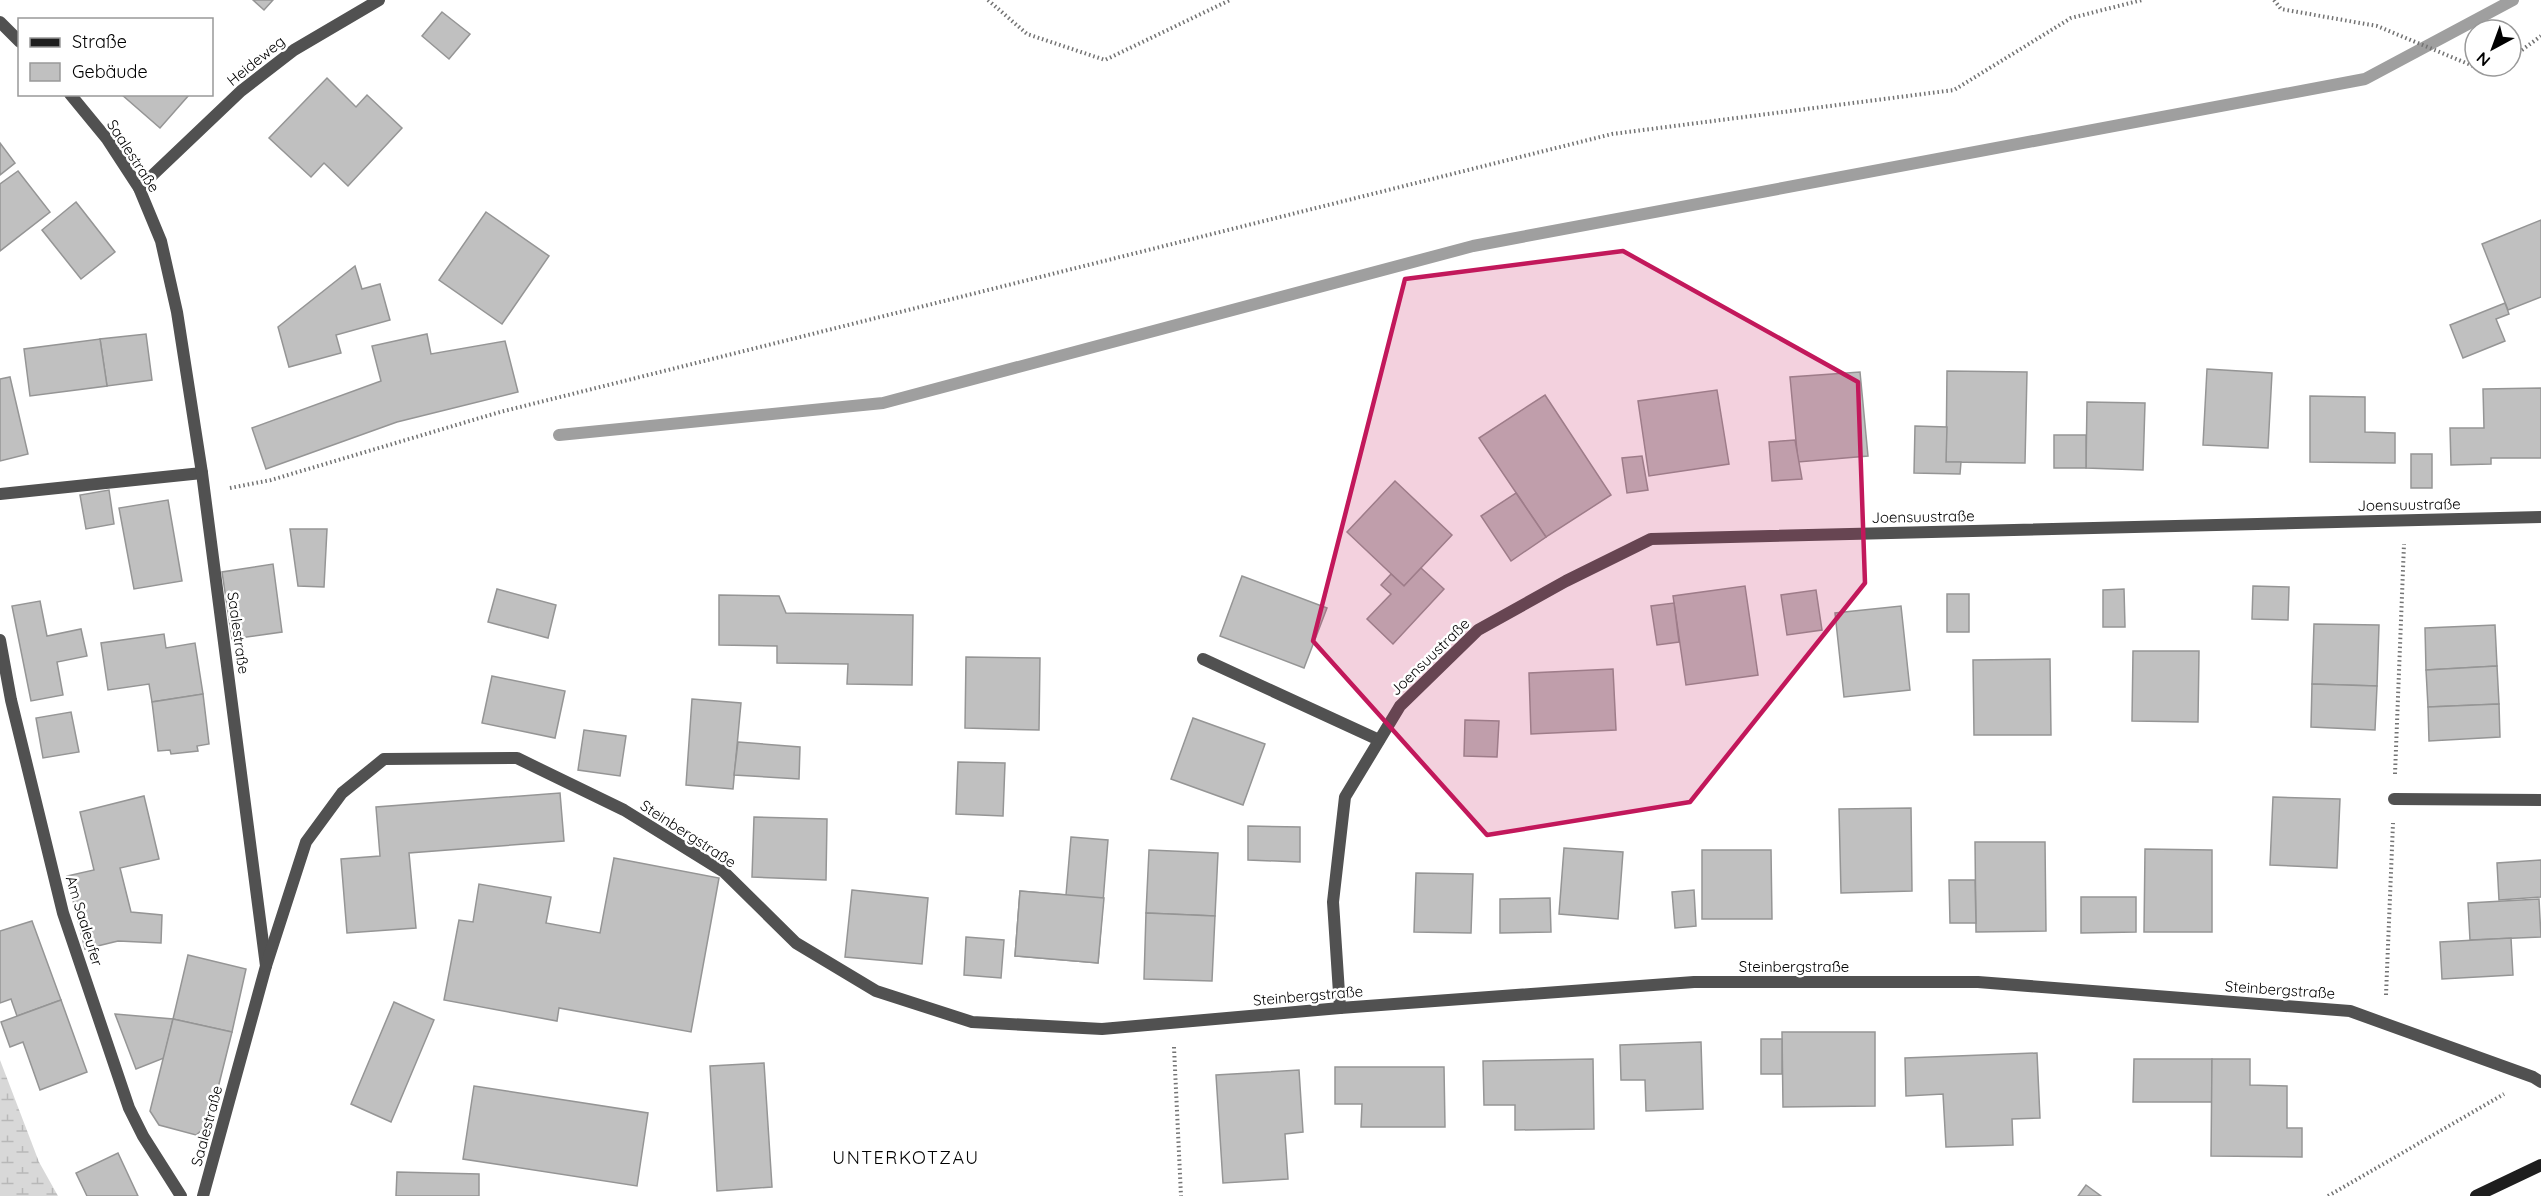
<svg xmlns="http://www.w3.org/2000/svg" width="2541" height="1196" viewBox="0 0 2541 1196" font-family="Quicksand,sans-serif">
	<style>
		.wetland { fill: url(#wetland-marsh) }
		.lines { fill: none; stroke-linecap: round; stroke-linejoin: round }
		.stream { stroke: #9f9f9f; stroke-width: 12 }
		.building { fill: #c0c0c0; stroke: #959595; stroke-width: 1.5 }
		.path { stroke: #737373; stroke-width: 4; stroke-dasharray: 1.5 3; stroke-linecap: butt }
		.lane { stroke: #515151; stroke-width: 12 }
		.street { stroke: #515151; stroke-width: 12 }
		.secondary { stroke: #1e1e1e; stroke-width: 12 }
		.marked { fill: #c2185b; fill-opacity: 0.2; stroke: #c2185b; stroke-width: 4.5; stroke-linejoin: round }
		.labels { text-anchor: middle; stroke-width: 5; stroke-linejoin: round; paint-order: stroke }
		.street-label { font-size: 15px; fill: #000; stroke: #fff }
		.quarter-label { font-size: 18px; letter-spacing: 1.5px; fill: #000; stroke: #fff }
	</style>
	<defs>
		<pattern id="wetland-marsh" width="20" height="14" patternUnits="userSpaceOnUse" patternTransform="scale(1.5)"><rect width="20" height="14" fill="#d8d8d8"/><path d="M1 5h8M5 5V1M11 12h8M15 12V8" fill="none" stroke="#b8b8b8"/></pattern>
	</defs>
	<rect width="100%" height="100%" fill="#fff"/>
	<!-- wetland -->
	<polygon class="wetland" points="0,1060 39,1162 58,1196 0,1196"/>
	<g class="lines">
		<!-- stream -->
		<polyline class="stream" points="559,435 883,403 1473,246 2365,79 2513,0"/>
	</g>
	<!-- building -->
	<g class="building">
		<polygon points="253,0 273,0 264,10"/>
		<polygon points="442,12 470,34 449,59 422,36"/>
		<polygon points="327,78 356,107 367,95 402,128 348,186 324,163 311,177 269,138"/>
		<polygon points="121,94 188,94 189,95 160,128"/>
		<polygon points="0,143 15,163 0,175"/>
		<polygon points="18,171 50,212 0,251 0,184"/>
		<polygon points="76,202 115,252 81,279 42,230"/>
		<polygon points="486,212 549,256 502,324 439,280"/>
		<polygon points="2541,220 2541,297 2508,310 2482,244"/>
		<polygon points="355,266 362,289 380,284 390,320 336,335 341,353 289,367 278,327"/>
		<polygon points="2505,303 2509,314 2496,319 2505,341 2463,358 2450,325"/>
		<polygon points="146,334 152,380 107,386 100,339"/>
		<polygon points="427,334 431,354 505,341 518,392 397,422 266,469 252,428 381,381 372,346"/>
		<polygon points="100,339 107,386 30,396 24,349"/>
		<polygon points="2207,369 2272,373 2268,448 2203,445"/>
		<polygon points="1947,371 2027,372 2025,463 1946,462"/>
		<polygon points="1860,372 1868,456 1798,462 1790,377"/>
		<polygon points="10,377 28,454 0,461 0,379"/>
		<polygon points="2541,388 2541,458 2491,458 2491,464 2451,465 2450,428 2484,428 2483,389"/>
		<polygon points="1717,390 1729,464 1649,476 1638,401"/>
		<polygon points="1545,395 1611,495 1546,537 1479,438"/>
		<polygon points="2310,396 2365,397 2365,432 2395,433 2395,463 2310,462"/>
		<polygon points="2087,402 2145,403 2143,470 2086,468"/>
		<polygon points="1915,426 1947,427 1946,462 1961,462 1960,474 1914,473"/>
		<rect x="2054" y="435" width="32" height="33"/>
		<polygon points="1795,440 1802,479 1772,481 1769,442"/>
		<rect x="2411" y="454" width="21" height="34"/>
		<polygon points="1642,456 1648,490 1627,493 1622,458"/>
		<polygon points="1395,481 1452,535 1404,586 1347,532"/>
		<polygon points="109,490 114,524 86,529 80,495"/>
		<polygon points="1516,493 1546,537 1511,561 1481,516"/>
		<polygon points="168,500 182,581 134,589 119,508"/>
		<polygon points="290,529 327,529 324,587 298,586"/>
		<polygon points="273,564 282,632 232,639 222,572"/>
		<polygon points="1421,568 1444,589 1393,644 1367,619 1391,594 1381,585 1391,574 1404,586"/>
		<polygon points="1242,576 1327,608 1304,668 1220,636"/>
		<polygon points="1745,586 1758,675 1686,685 1673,596"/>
		<polygon points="2253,586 2289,587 2288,620 2252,619"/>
		<polygon points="497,589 556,605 548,638 488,622"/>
		<polygon points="2124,589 2125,627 2103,627 2103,590"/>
		<polygon points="1816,590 1822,630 1787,635 1781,595"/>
		<rect x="1947" y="594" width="22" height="38"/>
		<polygon points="719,595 779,596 786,613 913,615 912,685 847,684 848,664 777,663 777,646 719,645"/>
		<polygon points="40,601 47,636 81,629 87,656 57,662 63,695 31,701 12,606"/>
		<polygon points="1674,603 1679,642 1657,645 1651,606"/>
		<polygon points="1901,606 1910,690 1844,697 1835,613"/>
		<polygon points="2314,624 2379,625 2377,686 2312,684"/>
		<polygon points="2495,625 2497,666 2426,670 2425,628"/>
		<polygon points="164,634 166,648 195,643 203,694 152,702 149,684 108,690 101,643"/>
		<polygon points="2133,651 2199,651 2198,722 2132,721"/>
		<polygon points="966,657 1040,658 1039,730 965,728"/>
		<polygon points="2050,659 2051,735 1974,735 1973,660"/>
		<polygon points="2497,666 2499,704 2428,707 2426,670"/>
		<polygon points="1613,669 1616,730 1531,734 1529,673"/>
		<polygon points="492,676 565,691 555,738 482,723"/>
		<polygon points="2312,684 2377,686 2375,730 2311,727"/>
		<polygon points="203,694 209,744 197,746 198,751 171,754 170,750 158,751 152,702"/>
		<polygon points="692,699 741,703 733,789 686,785"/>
		<polygon points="2499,704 2500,737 2429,741 2428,707"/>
		<polygon points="71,712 79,752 43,758 36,718"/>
		<polygon points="1193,718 1265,744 1243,805 1171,779"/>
		<polygon points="1465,720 1499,721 1497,757 1464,756"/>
		<polygon points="584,730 626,736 620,776 578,770"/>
		<polygon points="738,742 800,747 799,779 734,775"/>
		<polygon points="958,762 1005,763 1003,816 956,814"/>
		<polygon points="560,793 564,841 409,853 416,928 347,933 341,859 380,856 376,807"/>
		<polygon points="144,796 159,859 120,868 131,912 162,915 161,943 118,941 85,949 67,876 94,870 80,812"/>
		<polygon points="2273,797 2340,799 2337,868 2270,865"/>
		<polygon points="1911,808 1912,891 1841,893 1839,809"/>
		<polygon points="754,817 827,819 826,880 752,877"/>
		<polygon points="1248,826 1300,827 1300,862 1248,860"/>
		<polygon points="1071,837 1108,840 1098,963 1015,956 1020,891 1066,895"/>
		<polygon points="1975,842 2045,842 2046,931 1976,932"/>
		<polygon points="1564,848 1623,852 1618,919 1559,914"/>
		<polygon points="2145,849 2212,850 2212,932 2144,932"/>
		<polygon points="1149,850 1218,853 1215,916 1146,913"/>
		<polygon points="1702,850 1771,850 1772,919 1702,919"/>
		<polygon points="614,858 719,878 691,1032 559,1008 557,1021 444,1000 459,920 473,922 479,884 551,897 546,923 600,933"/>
		<polygon points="2541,860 2541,897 2499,900 2497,863"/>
		<polygon points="1416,873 1473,874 1471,933 1414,932"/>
		<polygon points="1949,880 1975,880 1976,923 1950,923"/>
		<polygon points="852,890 928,898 922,964 845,957"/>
		<polygon points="1694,890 1696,926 1675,928 1672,892"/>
		<polygon points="1020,891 1104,898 1098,963 1015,956"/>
		<polygon points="2081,897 2136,897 2136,932 2081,933"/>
		<polygon points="1550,898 1551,932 1500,933 1500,899"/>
		<polygon points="2539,899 2541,937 2470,940 2468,903"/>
		<polygon points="1146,913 1215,916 1212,981 1144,979"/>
		<polygon points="32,921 61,1000 17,1016 11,999 0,1003 0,931"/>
		<polygon points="966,937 1004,940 1001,978 964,975"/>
		<polygon points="2511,938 2513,975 2442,979 2440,942"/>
		<polygon points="188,955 246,969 232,1032 173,1019"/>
		<polygon points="61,1000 87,1072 40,1090 23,1042 10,1047 1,1022"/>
		<polygon points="394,1002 434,1020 391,1122 351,1104"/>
		<polygon points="115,1014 173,1019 164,1058 136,1069"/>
		<polygon points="173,1019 232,1032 209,1124 196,1135 159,1125 150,1111"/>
		<polygon points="1782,1032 1875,1032 1875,1106 1783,1107"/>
		<rect x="1761" y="1039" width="21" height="35"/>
		<polygon points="1701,1042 1703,1109 1646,1111 1645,1080 1621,1080 1620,1045"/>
		<polygon points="2037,1053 2040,1118 2012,1119 2013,1145 1946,1147 1943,1094 1906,1096 1905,1058"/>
		<polygon points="1593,1059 1594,1129 1515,1130 1515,1105 1484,1105 1483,1061"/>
		<polygon points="2134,1059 2212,1059 2212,1102 2133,1102"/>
		<polygon points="2212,1059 2250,1059 2250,1085 2287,1086 2287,1128 2302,1128 2302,1157 2211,1156"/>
		<polygon points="764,1063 772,1187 717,1191 710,1066"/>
		<polygon points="1335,1067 1444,1067 1445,1127 1361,1127 1362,1104 1335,1104"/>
		<polygon points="1299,1070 1303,1132 1285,1134 1288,1179 1223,1183 1216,1075"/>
		<polygon points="474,1086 648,1113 637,1186 463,1159"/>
		<polygon points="118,1153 138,1196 87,1196 76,1173"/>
		<polygon points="397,1172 479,1174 479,1196 396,1196"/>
		<polygon points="2086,1185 2101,1196 2078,1196"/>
	</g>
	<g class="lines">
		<!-- path -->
		<g class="path">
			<polyline points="988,0 1027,34 1105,60 1230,0"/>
			<polyline points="2274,0 2281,9 2377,26 2490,73 2499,66"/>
			<polyline points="2511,58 2541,36"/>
			<polyline points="230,488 271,480 500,412 1612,134 1954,90 2071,18 2142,0"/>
			<polyline points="2395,774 2404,544"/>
			<polyline points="2386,995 2393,823"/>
			<polyline points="1174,1047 1181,1196"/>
			<polyline points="2328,1196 2504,1094"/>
		</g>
		<!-- lane -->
		<g class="lane">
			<polyline points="0,494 202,473"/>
			<polyline points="2394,799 2541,800"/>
		</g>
		<!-- street -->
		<g class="street">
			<polyline points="0,22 20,42"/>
			<polyline points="70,94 107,139 139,188 161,241 177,312 202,473 266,966 203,1196"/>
			<polyline points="139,188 241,91 294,50 379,0"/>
			<polyline points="0,640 11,700 63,913 129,1108 143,1136 181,1196"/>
			<polyline points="1203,659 1379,740"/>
			<polyline points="266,966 306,842 342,793 384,759 517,758 624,810 724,872 796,943 876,991 972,1022 1102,1029 1340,1008 1694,982 1978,982 2350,1011 2533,1077 2541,1082"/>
			<polyline points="1340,1008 1333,902 1345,797 1400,706 1478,630 1566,581 1651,539 2541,517"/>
		</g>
		<!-- secondary -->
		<polyline class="secondary" points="2476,1196 2541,1165"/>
	</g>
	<!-- marked area -->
	<path class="marked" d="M1623,251l235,131 7,201 -175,219 -203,33 -174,-194 92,-362z"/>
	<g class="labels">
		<!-- street labels -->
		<g class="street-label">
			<text transform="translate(256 61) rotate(-39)" y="5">Heideweg</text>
			<text transform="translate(133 156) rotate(57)" y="5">Saalestraße</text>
			<text transform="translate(2409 505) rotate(-1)" y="5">Joensuustraße</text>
			<text transform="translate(1923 517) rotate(-1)" y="5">Joensuustraße</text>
			<text transform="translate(238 633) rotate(82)" y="5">Saalestraße</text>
			<text transform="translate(1430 657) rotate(-44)" y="5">Joensuustraße</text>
			<text transform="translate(688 834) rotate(33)" y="5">Steinbergstraße</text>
			<text transform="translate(84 921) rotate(73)" y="5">Am Saaleufer</text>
			<text x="1794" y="972">Steinbergstraße</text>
			<text transform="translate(2280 990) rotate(4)" y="5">Steinbergstraße</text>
			<text transform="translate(1308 996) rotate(-5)" y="5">Steinbergstraße</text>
			<text transform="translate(207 1126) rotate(-75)" y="5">Saalestraße</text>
		</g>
		<!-- quarter labels -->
		<g class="quarter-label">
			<text x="906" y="1164">UNTERKOTZAU</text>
		</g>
	</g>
	<!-- legend -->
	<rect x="18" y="18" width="195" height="78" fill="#ffffff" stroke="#999999" stroke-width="1.5"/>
	<rect x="30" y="38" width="30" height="9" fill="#1e1e1e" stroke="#999999" stroke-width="1.5"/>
	<text x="72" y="48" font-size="18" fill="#000000">Straße</text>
	<rect x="30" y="63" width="30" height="18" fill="#c0c0c0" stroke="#999999" stroke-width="1.5"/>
	<text x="72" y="78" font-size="18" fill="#000000">Gebäude</text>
	<!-- north arrow -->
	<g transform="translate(2493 48) rotate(221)"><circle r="28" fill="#ffffff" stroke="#999999" stroke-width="1.5"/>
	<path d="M0-4.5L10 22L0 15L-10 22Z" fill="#000000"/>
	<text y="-9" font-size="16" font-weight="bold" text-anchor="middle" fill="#000000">N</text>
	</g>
</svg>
